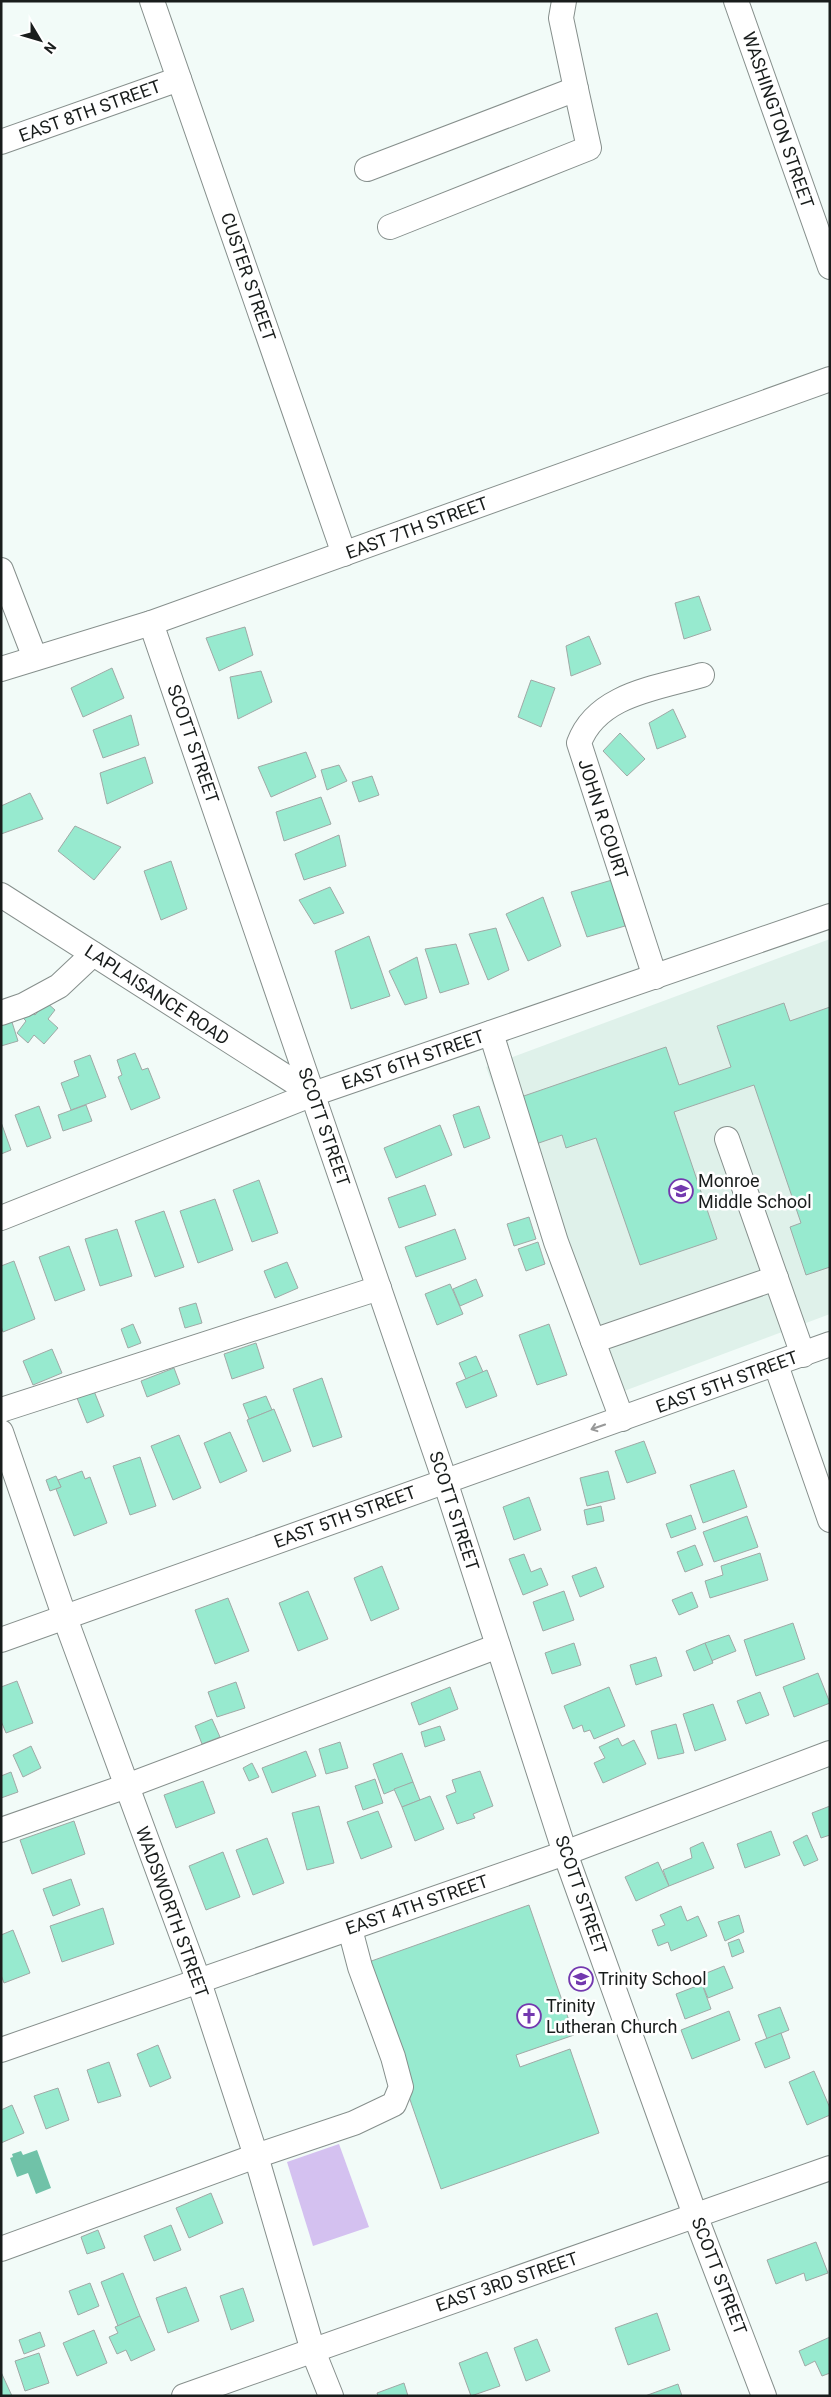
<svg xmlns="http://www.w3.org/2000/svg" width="831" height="2397" viewBox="0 0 831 2397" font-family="Roboto,sans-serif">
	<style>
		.built { fill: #dff1ea }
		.green { fill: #d4c1f0 }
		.water { fill: #70c2a8 }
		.building { fill: #97eacf; stroke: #a0a9a6 }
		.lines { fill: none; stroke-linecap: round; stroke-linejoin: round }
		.minor-casing { stroke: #868f8c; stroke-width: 26 }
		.minor { stroke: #fff; stroke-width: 24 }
		.oneway { stroke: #989999 }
		.labels { text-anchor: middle; stroke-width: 5; stroke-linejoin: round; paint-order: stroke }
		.street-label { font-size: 18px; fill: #191d1c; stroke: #fff }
		.poi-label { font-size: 18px; fill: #191d1c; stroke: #fff; text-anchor: start }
	</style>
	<rect width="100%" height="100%" fill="#f2fbf8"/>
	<!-- built -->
	<polygon class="built" points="830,939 830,1314 608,1397 486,1067"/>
	<!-- green -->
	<polygon class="green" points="339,2144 369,2227 313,2246 287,2162"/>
	<!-- water -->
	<polygon class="water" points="37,2150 51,2188 36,2194 28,2173 17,2177 10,2158 13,2157 12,2154 21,2151 23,2155"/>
	<!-- building -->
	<g class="building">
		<polygon points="699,596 711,630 684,639 675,603"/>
		<polygon points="245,627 253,655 219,671 206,638"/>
		<polygon points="589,636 601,664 571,676 566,646"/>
		<polygon points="112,668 124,698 83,717 71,688"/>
		<polygon points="261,671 272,702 238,719 230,677"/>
		<polygon points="531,680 555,688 541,727 518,717"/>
		<polygon points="673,709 686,737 657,749 649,723"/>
		<polygon points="131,715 139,745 103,758 93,730"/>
		<polygon points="620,733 645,759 627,776 603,751"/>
		<polygon points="306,752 316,777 271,797 258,767"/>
		<polygon points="145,757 153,783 107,804 100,773"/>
		<polygon points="339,765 347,781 327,790 321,770"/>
		<polygon points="372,776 379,795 359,802 352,782"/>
		<polygon points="30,793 43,819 1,834 1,806"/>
		<polygon points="321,797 331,824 284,841 276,812"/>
		<polygon points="75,826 121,847 94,880 58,851"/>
		<polygon points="339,835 346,866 304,880 295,854"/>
		<polygon points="171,861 187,909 161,920 144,871"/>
		<polygon points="612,880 625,926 587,937 571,892"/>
		<polygon points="330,887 344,913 314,924 299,900"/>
		<polygon points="543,897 561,946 528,961 506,914"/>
		<polygon points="496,928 509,970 488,980 469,934"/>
		<polygon points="369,936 390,996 351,1009 335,951"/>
		<polygon points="456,944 469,984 440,993 425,949"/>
		<polygon points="417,957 427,998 405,1005 389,971"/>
		<polygon points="46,1002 55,1010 48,1019 58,1028 44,1044 34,1035 28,1043 17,1033 26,1021 21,1016 27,1009 35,1015"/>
		<polygon points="784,1003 790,1021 830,1007 830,1267 806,1275 790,1227 801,1223 754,1085 674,1112 717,1239 640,1265 596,1138 566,1148 562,1135 533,1145 518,1098 666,1047 679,1085 731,1067 717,1026"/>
		<polygon points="11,1019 18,1041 1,1046 1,1023"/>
		<polygon points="135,1053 142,1070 148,1068 160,1098 131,1110 118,1077 122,1075 117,1060"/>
		<polygon points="90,1055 106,1097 71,1110 61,1083 79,1076 74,1061"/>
		<polygon points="86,1105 92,1121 63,1131 58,1115"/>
		<polygon points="39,1106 51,1138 27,1147 15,1115"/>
		<polygon points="479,1106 490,1138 464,1148 453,1115"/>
		<polygon points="1,1122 11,1150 1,1154"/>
		<polygon points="440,1125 452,1155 396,1178 384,1148"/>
		<polygon points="259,1180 278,1233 252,1242 233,1190"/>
		<polygon points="425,1185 436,1215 399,1228 388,1198"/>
		<polygon points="215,1199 233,1250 198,1263 180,1211"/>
		<polygon points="164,1211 184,1267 155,1277 135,1221"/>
		<polygon points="529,1217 536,1239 514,1246 507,1224"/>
		<polygon points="117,1229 132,1276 100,1286 85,1239"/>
		<polygon points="455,1229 466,1259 416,1277 405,1247"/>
		<polygon points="538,1242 545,1264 526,1271 518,1249"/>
		<polygon points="69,1246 85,1290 55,1301 39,1257"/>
		<polygon points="14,1261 35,1319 3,1332 1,1326 1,1266"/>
		<polygon points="287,1262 298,1288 275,1298 264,1271"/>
		<polygon points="476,1279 483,1296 460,1306 453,1289"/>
		<polygon points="450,1284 463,1314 437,1325 425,1294"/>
		<polygon points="196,1303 202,1323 185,1328 179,1308"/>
		<polygon points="133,1324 141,1343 128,1348 121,1329"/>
		<polygon points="549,1324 567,1375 537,1385 519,1335"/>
		<polygon points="256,1343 264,1368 232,1379 224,1354"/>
		<polygon points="52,1349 62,1373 33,1385 23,1361"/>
		<polygon points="476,1356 483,1372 466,1379 459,1363"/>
		<polygon points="174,1368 180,1384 147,1397 141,1381"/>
		<polygon points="487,1370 497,1396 466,1408 456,1383"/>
		<polygon points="322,1378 342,1437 313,1447 293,1389"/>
		<polygon points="94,1391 104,1416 87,1423 77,1398"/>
		<polygon points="266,1396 272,1410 249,1419 243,1404"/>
		<polygon points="274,1409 291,1451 263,1462 247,1420"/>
		<polygon points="230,1432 247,1471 220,1483 204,1443"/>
		<polygon points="179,1435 201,1488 173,1500 151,1446"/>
		<polygon points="644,1441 656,1473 627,1483 615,1451"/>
		<polygon points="140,1457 156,1506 130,1515 113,1466"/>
		<polygon points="734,1470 747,1507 703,1523 690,1485"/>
		<polygon points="82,1471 85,1479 90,1477 107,1523 74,1536 56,1489 61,1487 58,1480"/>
		<polygon points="608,1471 615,1499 587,1506 580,1478"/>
		<polygon points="56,1476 61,1487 50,1491 46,1480"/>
		<polygon points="529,1497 541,1530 514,1540 503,1507"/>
		<polygon points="601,1506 604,1521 587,1525 584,1510"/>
		<polygon points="691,1515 696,1529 671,1538 666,1524"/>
		<polygon points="747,1516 758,1547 714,1562 703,1532"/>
		<polygon points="695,1545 703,1565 685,1572 677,1552"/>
		<polygon points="760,1553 768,1580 710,1598 705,1581 723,1575 721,1566"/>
		<polygon points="524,1554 531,1572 541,1568 548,1585 523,1595 509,1559"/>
		<polygon points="382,1566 399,1609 371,1621 354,1578"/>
		<polygon points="596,1567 604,1587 580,1597 572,1576"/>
		<polygon points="308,1591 328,1639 298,1651 279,1603"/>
		<polygon points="564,1591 574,1620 543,1631 533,1602"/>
		<polygon points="692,1592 698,1607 679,1615 672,1600"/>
		<polygon points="228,1598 249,1651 215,1664 195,1610"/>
		<polygon points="793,1623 805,1659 756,1676 744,1640"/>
		<polygon points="729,1635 736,1651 711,1661 705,1643"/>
		<polygon points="574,1643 581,1665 552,1674 545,1653"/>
		<polygon points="705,1643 713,1663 694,1671 686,1651"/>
		<polygon points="656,1657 662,1676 636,1685 630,1665"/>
		<polygon points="818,1673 830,1703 794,1717 783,1687"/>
		<polygon points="17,1681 33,1723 6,1733 1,1721 1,1687"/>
		<polygon points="236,1682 245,1708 217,1717 208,1692"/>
		<polygon points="450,1687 458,1709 419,1725 411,1703"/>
		<polygon points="609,1687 625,1726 594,1739 590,1730 584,1732 582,1725 573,1729 564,1706"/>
		<polygon points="760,1692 769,1715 746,1724 737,1701"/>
		<polygon points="713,1704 726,1740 695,1751 683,1714"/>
		<polygon points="212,1719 220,1737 202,1744 195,1726"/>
		<polygon points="676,1724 684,1753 658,1759 651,1731"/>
		<polygon points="440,1726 445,1740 425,1747 421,1732"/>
		<polygon points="618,1738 622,1746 634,1740 646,1764 603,1783 594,1763 605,1758 599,1747"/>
		<polygon points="340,1742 348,1768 326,1774 319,1749"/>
		<polygon points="31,1746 41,1768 23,1777 13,1755"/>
		<polygon points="306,1751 316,1776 272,1793 262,1768"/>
		<polygon points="402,1753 413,1782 384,1794 373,1764"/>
		<polygon points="252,1763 259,1777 249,1781 243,1768"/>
		<polygon points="480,1771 493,1806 473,1814 475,1818 457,1824 446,1796 456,1792 452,1780"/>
		<polygon points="11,1772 18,1792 1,1798 1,1776"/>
		<polygon points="375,1779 383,1803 363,1810 355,1786"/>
		<polygon points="203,1781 215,1813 176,1828 164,1795"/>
		<polygon points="413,1782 420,1800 402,1807 394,1789"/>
		<polygon points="430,1796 444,1829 415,1841 402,1807"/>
		<polygon points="319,1806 334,1863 307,1870 292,1813"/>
		<polygon points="830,1806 830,1835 821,1838 812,1813"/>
		<polygon points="378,1811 392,1847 361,1859 347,1822"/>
		<polygon points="74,1821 85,1854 32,1874 20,1840"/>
		<polygon points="771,1831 780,1855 745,1868 737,1844"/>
		<polygon points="807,1835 818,1860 804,1866 793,1842"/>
		<polygon points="267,1838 284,1883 253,1895 236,1850"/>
		<polygon points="703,1842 714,1868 669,1886 663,1870 692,1858 690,1848"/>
		<polygon points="223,1852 240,1897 206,1910 189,1866"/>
		<polygon points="658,1862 669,1886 636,1901 625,1877"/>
		<polygon points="71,1879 80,1905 53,1916 43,1889"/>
		<polygon points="529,1905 574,2035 516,2055 520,2067 570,2049 599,2133 441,2189 363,1964"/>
		<polygon points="681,1906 687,1921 698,1916 707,1936 671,1951 668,1942 658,1946 652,1930 665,1925 660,1915"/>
		<polygon points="103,1908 114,1944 62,1962 50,1926"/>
		<polygon points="739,1915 744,1932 725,1941 718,1922"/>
		<polygon points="13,1930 30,1973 4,1983 1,1975 1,1935"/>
		<polygon points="739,1939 744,1952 732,1957 728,1943"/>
		<polygon points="724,1966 733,1988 708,1998 699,1976"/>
		<polygon points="702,1984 711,2009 685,2019 676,1994"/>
		<polygon points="780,2007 789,2030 767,2039 758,2015"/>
		<polygon points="729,2011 740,2040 692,2059 681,2030"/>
		<polygon points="781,2033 790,2058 765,2068 755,2043"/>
		<polygon points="158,2045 171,2078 150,2087 137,2054"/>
		<polygon points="109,2062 121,2096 98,2103 87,2070"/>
		<polygon points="814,2071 830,2108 830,2115 807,2125 789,2082"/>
		<polygon points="58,2088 69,2120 46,2129 34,2096"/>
		<polygon points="12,2105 24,2133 1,2143 1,2110"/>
		<polygon points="211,2193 223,2223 189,2238 176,2208"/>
		<polygon points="171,2225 181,2250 154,2261 144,2236"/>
		<polygon points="98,2230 105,2248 87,2254 81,2237"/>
		<polygon points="816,2242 828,2273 806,2281 804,2273 776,2284 767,2260"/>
		<polygon points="123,2273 140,2316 118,2326 101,2282"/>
		<polygon points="90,2283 99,2306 78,2315 69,2291"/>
		<polygon points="186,2287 199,2321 168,2333 156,2298"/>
		<polygon points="243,2288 254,2321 231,2330 220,2296"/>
		<polygon points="657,2313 670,2350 628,2365 615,2328"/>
		<polygon points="140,2316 155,2350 131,2361 126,2350 117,2354 109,2337 118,2333 115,2327"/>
		<polygon points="94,2330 107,2363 77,2376 63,2343"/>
		<polygon points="40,2332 45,2346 24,2354 19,2340"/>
		<polygon points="830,2337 830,2373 822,2376 815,2361 805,2366 799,2351"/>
		<polygon points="537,2339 550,2371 526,2381 514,2348"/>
		<polygon points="487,2352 500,2386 471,2396 459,2363"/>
		<polygon points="39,2353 49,2383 25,2391 15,2361"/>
		<polygon points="1,2372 12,2396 1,2396"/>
		<polygon points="404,2383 408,2396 378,2396 377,2393"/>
		<polygon points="678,2384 682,2396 645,2396"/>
	</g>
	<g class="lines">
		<!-- minor casing -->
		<g class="minor-casing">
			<g id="minor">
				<polyline points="152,1 344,554"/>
				<polyline points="736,1 830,267"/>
				<polyline points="1,142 179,79"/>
				<polyline points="367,169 576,89 561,18 564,1"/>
				<polyline points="390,227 589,148 576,89"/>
				<polyline points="1,570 35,658"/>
				<polyline points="151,623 445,1481 565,1853 695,2215 764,2396"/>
				<polyline points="1,669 151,623 830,379"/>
				<polyline points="1,895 313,1094"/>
				<path d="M655,977l-76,-234c18,-49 79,-55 123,-68"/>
				<polyline points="1,1013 24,1005 59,986 93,954"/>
				<polyline points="491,1033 556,1242 622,1419"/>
				<polyline points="727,1139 803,1355"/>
				<polyline points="1,1218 313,1094 830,916"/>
				<polyline points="593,1341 776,1278"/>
				<polyline points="776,1365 830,1520"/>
				<polyline points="1,1410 379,1288"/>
				<polyline points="1,1432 65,1618 199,1982 256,2156 313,2351 331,2396"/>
				<polyline points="1,1640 830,1344"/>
				<polyline points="1,1830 127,1786 498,1646"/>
				<polyline points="1,2050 565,1853 830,1753"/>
				<polyline points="1,2249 256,2156 354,2123 394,2104 401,2087 393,2057 360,1967 350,1929"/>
				<polyline points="184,2396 830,2168"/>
			</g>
		</g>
		<!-- minor -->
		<use href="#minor" class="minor"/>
	</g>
	<!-- one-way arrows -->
	<defs><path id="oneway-shaft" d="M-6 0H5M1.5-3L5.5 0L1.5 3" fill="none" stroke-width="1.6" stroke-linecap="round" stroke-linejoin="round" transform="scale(1.25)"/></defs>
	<use class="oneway" href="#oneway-shaft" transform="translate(598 1427) rotate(161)"/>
	<!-- icons -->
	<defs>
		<g id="school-ring" transform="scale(1.25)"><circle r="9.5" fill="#fff" stroke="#7339af" stroke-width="1.5"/><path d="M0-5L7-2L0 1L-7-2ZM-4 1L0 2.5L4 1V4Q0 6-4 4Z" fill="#7339af"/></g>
		<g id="church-ring" transform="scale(1.25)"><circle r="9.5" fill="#fff" stroke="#7339af" stroke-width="1.5"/><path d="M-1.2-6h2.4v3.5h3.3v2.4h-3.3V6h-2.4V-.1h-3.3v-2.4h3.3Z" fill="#7339af"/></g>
	</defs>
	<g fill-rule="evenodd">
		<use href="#school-ring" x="681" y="1191"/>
		<use href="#school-ring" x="581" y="1979"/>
		<use href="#church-ring" x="529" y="2016"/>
	</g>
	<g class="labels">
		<!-- street labels -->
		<g class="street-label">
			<text transform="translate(90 111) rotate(-20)" y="6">EAST 8TH STREET</text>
			<text transform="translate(778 120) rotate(71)" y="6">WASHINGTON STREET</text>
			<text transform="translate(248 277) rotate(71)" y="6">CUSTER STREET</text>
			<text transform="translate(417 528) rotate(-20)" y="6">EAST 7TH STREET</text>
			<text transform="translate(193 744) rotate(71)" y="6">SCOTT STREET</text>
			<text transform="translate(603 819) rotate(72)" y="6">JOHN R COURT</text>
			<text transform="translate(157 995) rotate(33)" y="6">LAPLAISANCE ROAD</text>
			<text transform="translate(413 1060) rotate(-19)" y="6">EAST 6TH STREET</text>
			<text transform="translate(324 1127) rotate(71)" y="6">SCOTT STREET</text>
			<text transform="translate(727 1382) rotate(-20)" y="6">EAST 5TH STREET</text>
			<text transform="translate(454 1511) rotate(72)" y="6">SCOTT STREET</text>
			<text transform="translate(345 1517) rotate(-20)" y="6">EAST 5TH STREET</text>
			<text transform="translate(581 1895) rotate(71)" y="6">SCOTT STREET</text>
			<text transform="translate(417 1905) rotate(-19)" y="6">EAST 4TH STREET</text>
			<text transform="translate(172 1912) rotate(70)" y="6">WADSWORTH STREET</text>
			<text transform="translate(719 2276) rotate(69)" y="6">SCOTT STREET</text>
			<text transform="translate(507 2282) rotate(-19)" y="6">EAST 3RD STREET</text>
		</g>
		<!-- poi labels -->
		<g class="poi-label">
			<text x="698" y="1187">Monroe<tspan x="698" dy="21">Middle School</tspan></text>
			<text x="598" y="1985">Trinity School</text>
			<text x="546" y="2012">Trinity<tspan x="546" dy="21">Lutheran Church</tspan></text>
		</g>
	</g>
	<!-- border -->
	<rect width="831" height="2397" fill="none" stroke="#191d1c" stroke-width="5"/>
	<!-- north arrow -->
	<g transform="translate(40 40) rotate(128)" stroke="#ffffff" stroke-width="4" paint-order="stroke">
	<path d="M0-4L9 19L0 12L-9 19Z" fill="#191d1c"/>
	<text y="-8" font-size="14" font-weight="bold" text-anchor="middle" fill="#191d1c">N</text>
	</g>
</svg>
